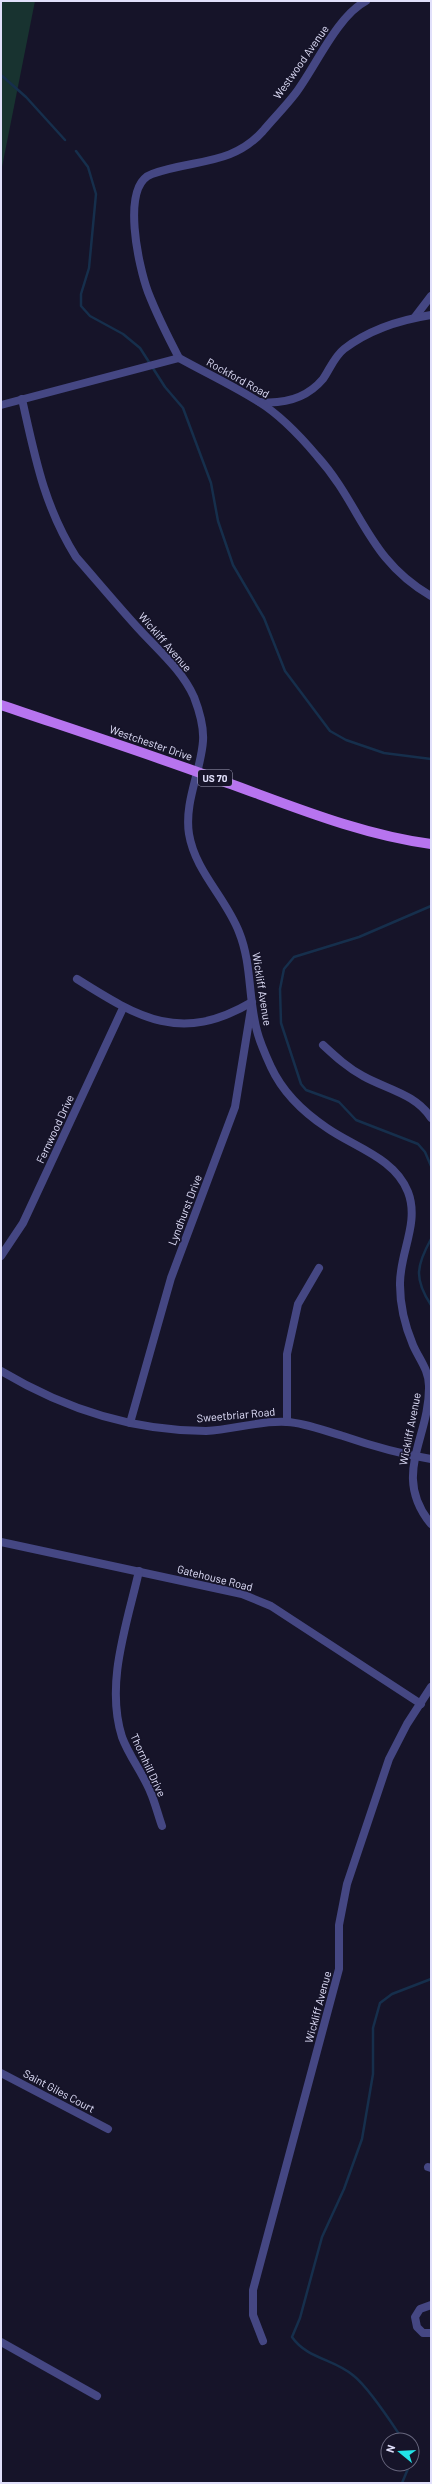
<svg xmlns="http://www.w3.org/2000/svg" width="432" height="2484" viewBox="0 0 432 2484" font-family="Barlow,sans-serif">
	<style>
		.green { fill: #183330 }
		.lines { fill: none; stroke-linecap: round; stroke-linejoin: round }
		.stream { stroke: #162f4c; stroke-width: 2.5 }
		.minor { stroke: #454783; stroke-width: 8 }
		.primary { stroke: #b774ef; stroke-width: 10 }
		.labels { text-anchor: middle; stroke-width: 3.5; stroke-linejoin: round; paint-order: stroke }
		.shield { fill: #161429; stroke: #a4a3bc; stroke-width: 1 }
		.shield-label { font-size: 10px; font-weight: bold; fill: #e1e0fb }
		.street-label { font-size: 11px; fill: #e1e0fb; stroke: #161429 }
	</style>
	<rect width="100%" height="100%" fill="#161429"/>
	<!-- green -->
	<polygon class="green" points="1,1 35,1 1,172"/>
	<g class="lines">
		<!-- stream -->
		<g class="stream">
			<polyline points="1,75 26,97 65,140"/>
			<polyline points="76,151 88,167 96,194 89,268 81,294 81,306 90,316 123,334 140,348 165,387 183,408 211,483 218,521 233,565 264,618 285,671 330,731 346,740 384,753 431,759"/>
			<polyline points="431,906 359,937 294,957 284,969 280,989 281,1023 301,1084 306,1090 339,1102 356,1120 418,1144 425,1152 431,1166"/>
			<path d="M431,1239c-15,27 -17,40 0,66"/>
			<path d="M403,2440c-12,-18 -33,-51 -49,-64 -19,-17 -47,-17 -62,-39l8,-19 22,-81 22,-48 18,-50 11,-65v-46l7,-25 12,-9 39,-15"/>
			<polyline points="402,2483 410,2464"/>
		</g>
		<!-- minor -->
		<g class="minor">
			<polyline points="415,317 431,296"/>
			<path d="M179,358c-11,-21 -22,-43 -31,-66 -9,-24 -28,-107 4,-118 41,-15 80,-8 111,-43 10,-12 22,-24 32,-37 20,-26 42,-78 71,-93"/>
			<path d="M22,399c13,58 22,107 54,158 21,24 41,48 62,71 20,22 44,42 56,69 5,13 10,30 9,44 -2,30 -19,61 -14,93 6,37 37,64 50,98 13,32 9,66 18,99 3,12 9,25 14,36 12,26 32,45 56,61 27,19 68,30 81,64 12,31 -9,62 -8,93 0,21 5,41 13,60 6,14 16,25 16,41 1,52 -38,89 2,138"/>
			<path d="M260,402c24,2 47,-4 63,-23 7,-10 11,-22 21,-30 26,-20 55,-29 87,-34"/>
			<path d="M1,405l178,-47c27,15 55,28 80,44 21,13 42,35 58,54 45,50 50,103 114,140"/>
			<path d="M77,979c62,39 104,65 175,23"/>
			<path d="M323,1045c13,12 25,23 40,31 23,13 53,18 68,42"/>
			<polyline points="1,1256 23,1223 123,1008"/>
			<path d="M1,1371c62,37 132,60 205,60 27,-1 54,-11 81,-9 19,1 38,9 56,14 29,10 57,18 88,23"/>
			<polyline points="287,1422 287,1354 298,1304 319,1268"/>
			<polyline points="130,1423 171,1278 235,1107 251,1009"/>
			<polyline points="1,1542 242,1594 271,1606 421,1704"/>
			<path d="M139,1571c-12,53 -34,112 -17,166 7,19 20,35 28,54 5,11 8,24 12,35"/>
			<polyline points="1,2073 108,2129"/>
			<polyline points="428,2167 431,2168"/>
			<polyline points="431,2305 420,2309 415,2317 417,2327 423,2333 431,2333"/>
			<polyline points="263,2341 253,2315 253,2290 339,1969 339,1925 347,1884 389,1759 407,1724 431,1687"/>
			<polyline points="1,2342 97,2396"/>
		</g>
		<!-- primary -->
		<path class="primary" d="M1,705c71,24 142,47 213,73 71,25 142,56 217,66"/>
	</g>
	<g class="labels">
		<!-- shield labels -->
		<rect class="shield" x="198" y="770" width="34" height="16" rx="3"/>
		<g class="shield-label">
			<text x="215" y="782">US 70</text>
		</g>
		<!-- street labels -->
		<g class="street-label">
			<text transform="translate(301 62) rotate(-55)" y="4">Westwood Avenue</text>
			<text transform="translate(238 378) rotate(29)" y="4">Rockford Road</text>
			<text transform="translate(165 642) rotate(49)" y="4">Wickliff Avenue</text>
			<text transform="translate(151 743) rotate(19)" y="4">Westchester Drive</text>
			<text transform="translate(262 989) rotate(81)" y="4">Wickliff Avenue</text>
			<text transform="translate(55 1129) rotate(-65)" y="4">Fernwood Drive</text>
			<text transform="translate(185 1210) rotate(-69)" y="4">Lyndhurst Drive</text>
			<text transform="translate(236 1415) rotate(-5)" y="4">Sweetbriar Road</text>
			<text transform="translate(410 1429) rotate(-79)" y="4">Wickliff Avenue</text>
			<text transform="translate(215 1578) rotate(14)" y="4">Gatehouse Road</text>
			<text transform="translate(148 1765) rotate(65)" y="4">Thornhill Drive</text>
			<text transform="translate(318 2007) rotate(-75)" y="4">Wickliff Avenue</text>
			<text transform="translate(59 2091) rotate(28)" y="4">Saint Giles Court</text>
		</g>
	</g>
	<!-- border -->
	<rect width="432" height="2484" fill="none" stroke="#e1e0fb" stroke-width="4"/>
	<!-- north arrow -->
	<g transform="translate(400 2452) rotate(288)"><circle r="19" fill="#161429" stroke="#67667d"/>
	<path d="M0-3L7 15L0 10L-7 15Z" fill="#22e2e6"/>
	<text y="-6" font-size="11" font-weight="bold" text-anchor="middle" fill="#e1e0fb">N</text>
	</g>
</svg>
